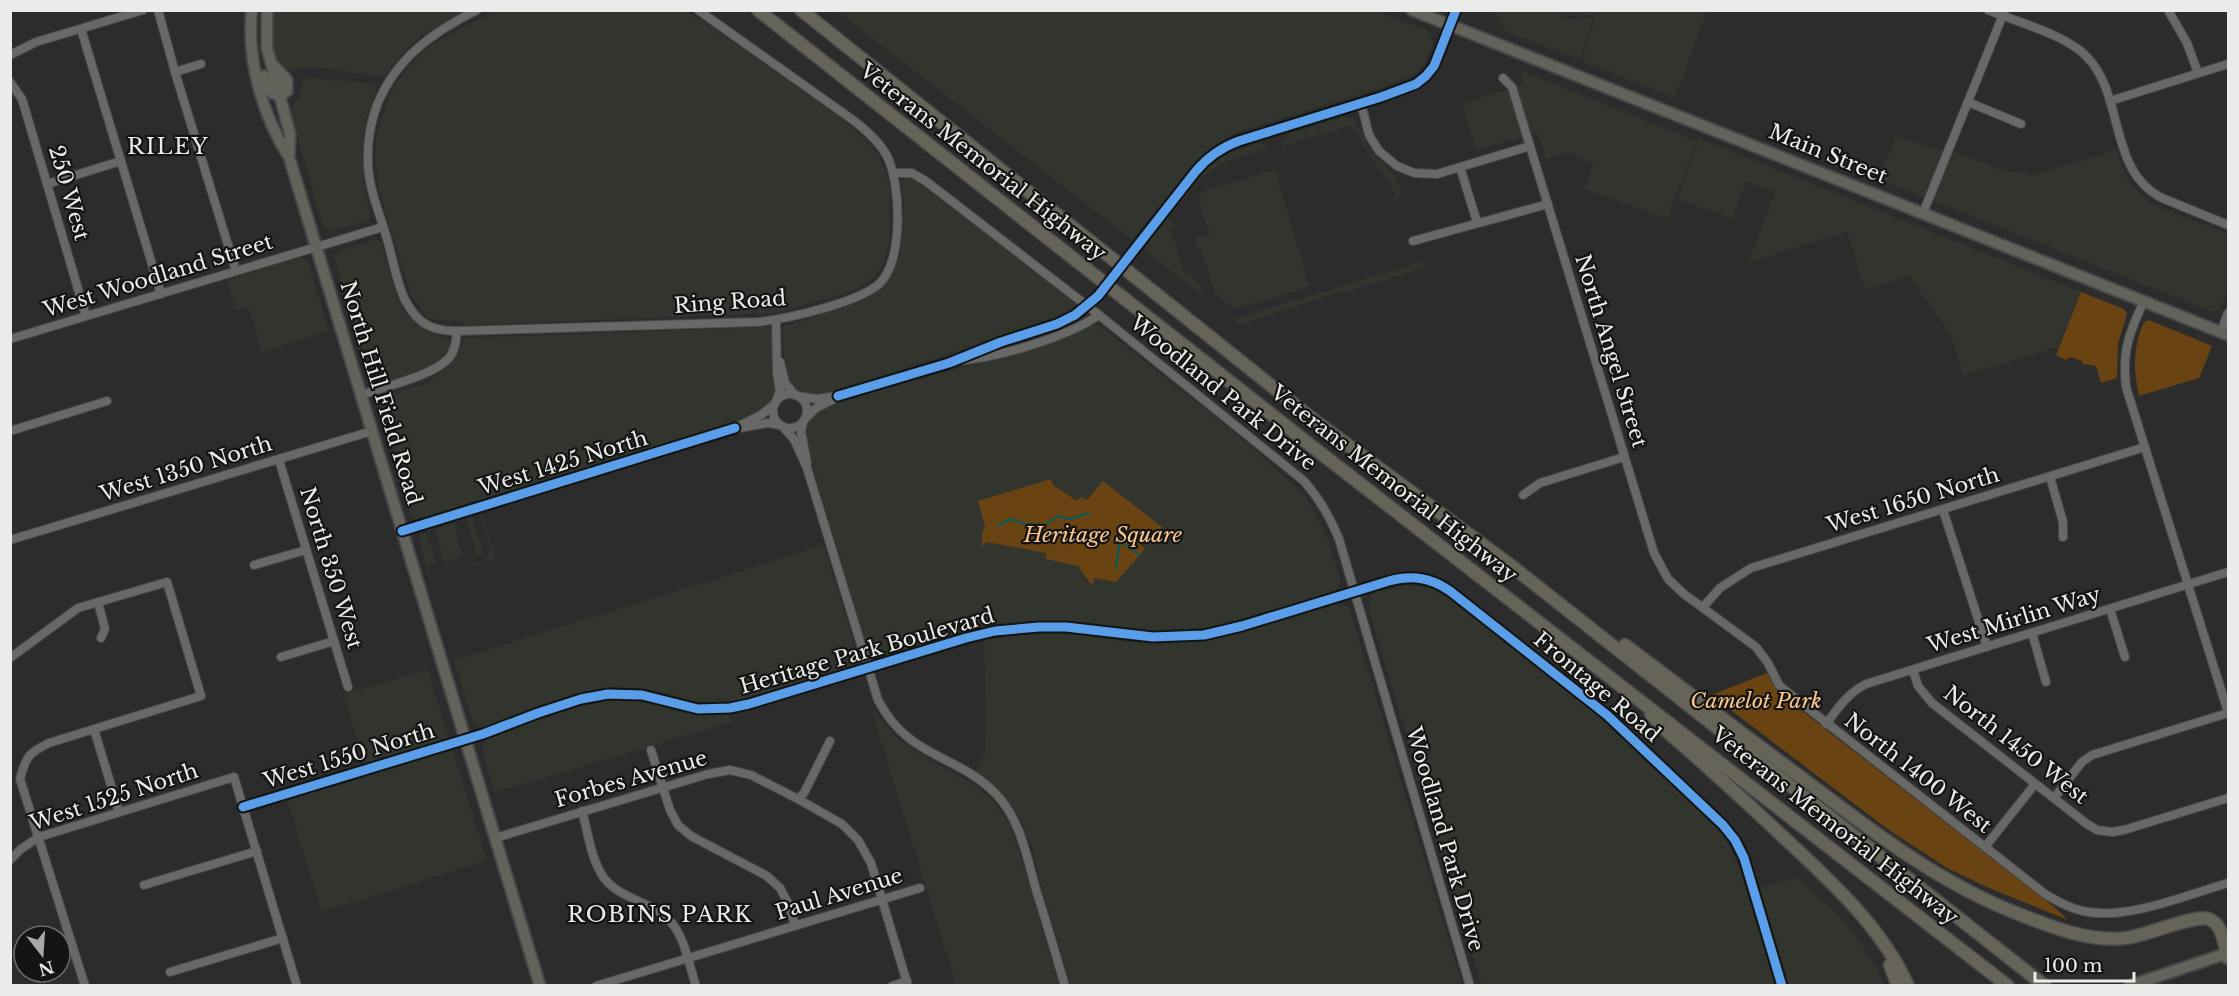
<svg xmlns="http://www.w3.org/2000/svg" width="2239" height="996" viewBox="0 0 2239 996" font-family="'Libre Baskerville',serif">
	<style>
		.built { fill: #31352e; fill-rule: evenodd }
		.green { fill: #6a4313 }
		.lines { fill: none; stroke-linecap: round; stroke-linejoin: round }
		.stream { stroke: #045a5c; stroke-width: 2 }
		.minor-casing { stroke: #474847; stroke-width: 10 }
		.major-casing { stroke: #474847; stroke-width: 14 }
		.highway-casing { stroke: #474847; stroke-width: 15 }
		.minor { stroke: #686967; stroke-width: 8 }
		.major { stroke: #63635b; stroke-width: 10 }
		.highway { stroke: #666459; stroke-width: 12 }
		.minor-bridge-casing { stroke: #474847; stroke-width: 10; stroke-linecap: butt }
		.minor-bridge { stroke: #686967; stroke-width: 8 }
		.cycleway-casing { stroke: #141513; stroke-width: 13 }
		.cycleway { stroke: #5a9eea; stroke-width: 9 }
		.labels { text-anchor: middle; stroke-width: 4.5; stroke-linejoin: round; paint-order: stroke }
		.street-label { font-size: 21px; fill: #ebecea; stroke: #141513 }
		.park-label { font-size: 21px; font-style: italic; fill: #fbc58e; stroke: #141513 }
		.neighbourhood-label { font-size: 22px; letter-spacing: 1.5px; fill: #ebecea; stroke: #141513 }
	</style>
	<rect width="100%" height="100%" fill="#2b2c2b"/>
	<!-- built -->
	<g class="built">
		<polygon points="273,11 464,11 422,35 405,50 385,76 381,77 322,68 305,67 292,70 285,67 276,57 275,51 272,28"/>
		<polygon points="495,11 684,10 703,21 839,116 873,147 884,166 890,187 889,245 883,265 873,278 857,289 777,313 467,325 460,322 429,319 411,296 379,191 375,161 376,135 390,94 396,83 417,57 433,43"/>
		<polygon points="837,11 1377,11 1426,30 1431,35 1433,45 1424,65 1410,77 1371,91 1238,132 1221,141 1193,164 1132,240"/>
		<polygon points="1494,11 1560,11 1562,19 1593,18 1580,60 1505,31"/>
		<polygon points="1561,11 1561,10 1707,11 1675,98 1582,61 1596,15 1562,16"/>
		<polygon points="1520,70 1697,141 1667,219 1584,189 1593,164 1570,153 1546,160 1538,133 1476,150 1462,103 1523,84"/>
		<polygon points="308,78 367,83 374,85 377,90 366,119 362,152 364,182 371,217 367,221 334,231 326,229 322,223 290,112 291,108 300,96 302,82"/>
		<polygon points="1343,117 1351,117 1355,120 1371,152 1396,177 1400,187 1400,198 1390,200 1395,196 1391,186 1363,145 1356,130 1352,131 1350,126 1325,133 1325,140 1322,134 1285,146 1285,151 1282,151 1283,141 1289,134"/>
		<polygon points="1896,136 1933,148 1934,147 1957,153 1996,168 2032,175 2116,150 2128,181 2149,203 2228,234 2228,288 2220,310 2213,312 1878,179"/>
		<polygon points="1699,138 2081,292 2058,347 1963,376 1951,335 1909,276 1865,290 1847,232 1748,263 1775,192 1746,182 1732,219 1677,199"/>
		<polygon points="1259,143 1265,145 1268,148 1225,162 1201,178 1168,219 1176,225 1171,229 1185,274 1191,274 1209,300 1225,313 1234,318 1240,317 1423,261 1425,268 1345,292 1342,291 1240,325 1143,249 1209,166 1225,154"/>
		<polygon points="1275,169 1309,285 1305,289 1235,309 1215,294 1201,249 1198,250 1195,238 1209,233 1198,198 1201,192"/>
		<polygon points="907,177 915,178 922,183 1077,304 1064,314 1050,320 830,394 821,396 800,394 789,384 785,372 782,327 864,300 888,282 901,252 904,200 901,184 902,181"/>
		<polygon points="374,240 377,240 381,244 397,296 405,313 425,330 447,338 450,344 449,350 441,361 427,369 374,385 370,382 334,256 341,250"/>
		<polygon points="297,258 304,258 308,262 329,331 262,352 248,307 236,311 227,280"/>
		<polygon points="1092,325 1097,325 1109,333 1214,416 1258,452 1305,496 1327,536 1341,582 1336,592 1211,627 1161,631 1131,630 1075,622 1038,621 981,628 879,658 869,653 803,435 803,429 807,421 827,405 835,402 1002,356 1068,336"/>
		<polygon points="765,327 770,328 772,331 777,392 775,398 762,411 746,419 416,519 411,516 376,403 382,396 427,383 451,363 465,338"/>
		<path d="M482,513l14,45 -67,20 -10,-38 2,-6zM480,514l10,35 -3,11 -58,17 -2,-10 9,-3v-2l-10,-32 8,-2 10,34 18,-5 -7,-35 10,-4 12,37 6,-1 -11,-38z"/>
		<polygon points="824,545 858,658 857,663 854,666 734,702 698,702 652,690 611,687 572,695 522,712 481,728 474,725 454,660"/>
		<polygon points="1406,585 1429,587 1447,597 1601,718 1716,826 1726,839 1739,868 1775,985 1481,985 1368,607 1372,593"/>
		<polygon points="1337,604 1349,607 1462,985 1071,985 1044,896 1033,850 1019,817 1001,791 975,771 986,750 984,640 1010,636 1050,633 1081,635 1138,643 1188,642 1234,635"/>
		<polygon points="428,670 487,861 322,912 287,800 368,775 343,694"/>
		<polygon points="624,699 640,700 692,714 729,715 732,722 494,793 482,747 485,740 532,721 584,705"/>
		<polygon points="870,706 898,739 933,762 975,785 994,802 1010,825 1017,845 1059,985 956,985"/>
		<polygon points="1797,877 1839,916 1856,936 1875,965 1884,985 1789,985 1760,888"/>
	</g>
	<!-- green -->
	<g class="green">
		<polygon points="2081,292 2124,309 2127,314 2118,344 2117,378 2101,383 2096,366 2083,364 2082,361 2071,357 2066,360 2056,355"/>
		<path d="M2149,320l63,26 -13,32 -60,18c-6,-26 -6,-50 5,-74z"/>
		<polygon points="1051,479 1053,485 1077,501 1081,497 1087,500 1103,481 1163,528 1158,534 1152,529 1140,544 1145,549 1116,582 1095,578 1093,583 1091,584 1078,566 1046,559 1046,553 986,542 982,547 982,534 985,526 978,501"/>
		<polygon points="1767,673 1775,688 1806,714 2053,906 2068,920 1989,888 1947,868 1886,828 1711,695"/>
	</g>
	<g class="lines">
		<!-- stream -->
		<g class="stream">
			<polyline points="999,525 1011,519 1025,524 1045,525 1058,516 1070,519 1089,513"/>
			<polyline points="1120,541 1140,555"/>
			<polyline points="1116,568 1120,541"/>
		</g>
		<!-- minor casing -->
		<g class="minor-casing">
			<g id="minor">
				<polyline points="158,10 175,72 236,271"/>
				<path d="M477,10c-44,22 -81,48 -100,95 -7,19 -10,39 -9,59 1,26 12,50 19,75 6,20 9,42 18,61 4,7 8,14 14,19 10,10 24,12 38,12l300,-9c30,-3 100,-19 122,-38 25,-22 22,-100 8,-128 -8,-15 -21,-26 -34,-36l-155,-110"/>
				<path d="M1988,10c29,12 79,25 99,47 38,39 21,114 75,141l66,27"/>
				<polyline points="2168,10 2187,43 2198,73"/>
				<polyline points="81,29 161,294"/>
				<polyline points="10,55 36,42 143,10"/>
				<polyline points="175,72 201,64"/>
				<path d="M1503,78l9,9 142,466 14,26 16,15 72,53 12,16 11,22 7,6 259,203c12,7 24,14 38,17 43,10 103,-16 145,-28"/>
				<polyline points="10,82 22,99 86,316"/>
				<polyline points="2110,101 2228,64"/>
				<polyline points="1968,102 2021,124"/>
				<polyline points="1361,103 1369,135 1379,151 1397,166 1414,173 1437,174 1530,146"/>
				<polyline points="1460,167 1477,222"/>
				<path d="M893,173h19l15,9 172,133 205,166c16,18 26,36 35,58l131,447"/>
				<polyline points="47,184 121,161"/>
				<polyline points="1923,213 2005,10"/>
				<path d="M1141,240c30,-37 56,-85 103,-101l137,-42 35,-13 10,-8 8,-10 22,-56"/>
				<polyline points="1413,241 1548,204"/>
				<path d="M2144,301c-15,32 -22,50 -18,86l102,325"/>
				<polyline points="776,320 777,373 780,391 777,399"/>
				<polyline points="2221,332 2228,313"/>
				<polyline points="10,339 383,227"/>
				<polyline points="960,358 1001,342 1057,324 1073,317"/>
				<polyline points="780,362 785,383 795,395"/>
				<circle cx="790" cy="411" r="17"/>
				<path d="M362,395c23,-9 71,-19 87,-37 6,-7 7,-17 8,-27"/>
				<path d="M798,396l18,3 22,-3 115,-35c41,-2 112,-23 146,-46"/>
				<polyline points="805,419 816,408 832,400"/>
				<polyline points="803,422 801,431 807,463"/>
				<path d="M783,427l11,12 13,29 71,232c31,59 77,53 117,93 26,26 32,66 42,100 10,31 19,62 28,93"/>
				<polyline points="739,428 768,423 780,425"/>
				<polyline points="10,431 107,401"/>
				<polyline points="279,460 348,687"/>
				<polyline points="2050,477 2063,522 2063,537"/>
				<polyline points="1523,495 1540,483 1624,457"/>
				<polyline points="1943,510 1987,647"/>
				<polyline points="402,531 735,428 761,415 775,404"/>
				<polyline points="10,540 372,431"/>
				<polyline points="254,565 306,550"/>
				<polyline points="98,602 105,629 101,638"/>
				<polyline points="1703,607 1720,588 1751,568 2145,447"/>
				<polyline points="2110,609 2125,657"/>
				<polyline points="2032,633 2046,682"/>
				<polyline points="281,657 334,641"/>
				<path d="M10,658l68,-50 89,-26 34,114 -152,47c-21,10 -23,14 -29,36l65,207"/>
				<polyline points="1913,670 1918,686 1932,703 2087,824 2097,830 2112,832 2124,830 2228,798"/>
				<path d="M1826,724c12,-16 22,-31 40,-40l362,-112"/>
				<polyline points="94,729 119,812"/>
				<polyline points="651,750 670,810 678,825 691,836 767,876 780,888 788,903 795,925"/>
				<polyline points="2054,798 2082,762 2092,755 2228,713"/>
				<polyline points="798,799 804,793 830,741"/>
				<path d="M243,807l240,-73 55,-21 43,-14 27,-5 34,1 56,14 32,-1 19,-4 217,-66 29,-7 44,-4h27l87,10 51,-2 38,-9 147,-45c22,-6 41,-4 61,10l157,124 116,110 12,15 9,18 38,128"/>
				<path d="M582,811c6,21 9,49 22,67 17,22 48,23 66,43 15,16 19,44 26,65"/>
				<polyline points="495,838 708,774 730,770 751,775 798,799 842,824 858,840 871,863 908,986"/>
				<polyline points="1985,847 2035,784"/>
				<polyline points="10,860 21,849 39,837 234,777 297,986"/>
				<polyline points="144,885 257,851"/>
				<polyline points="170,972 283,938"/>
				<polyline points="596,986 920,888"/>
				<polyline points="892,986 907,981"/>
			</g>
		</g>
		<!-- major casing -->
		<g class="major-casing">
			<g id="major">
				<path d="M252,10c-6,48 11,107 37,147l251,829"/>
				<polyline points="267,10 267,48 290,134 289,156"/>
				<polyline points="1412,10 2228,335"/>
				<polyline points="264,76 268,88 272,93 281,95 287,91 287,80 273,65"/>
				<polyline points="2129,986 2228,953"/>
			</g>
		</g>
		<!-- highway casing -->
		<g class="highway-casing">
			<g id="highway">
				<polyline points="758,10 1314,448 2008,986"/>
				<polyline points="801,10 1314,420 1509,564 2045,986"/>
				<path d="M1625,645c60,45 120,91 181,136 67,51 132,101 210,132 36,14 71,29 110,25 19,-2 69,-24 83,-19 14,5 15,26 19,39"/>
				<path d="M1651,714l11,13c39,34 78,69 116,105 48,45 103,93 130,154"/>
				<polyline points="1890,965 1898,986"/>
			</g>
		</g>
		<!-- minor -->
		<use href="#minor" class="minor"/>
		<!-- major -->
		<use href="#major" class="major"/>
		<!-- highway -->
		<use href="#highway" class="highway"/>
		<!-- minor-bridge casing -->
		<g class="minor-bridge-casing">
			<polyline id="minor-bridge" points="1073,317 1098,296 1141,240"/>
		</g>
		<!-- minor-bridge -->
		<use href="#minor-bridge" class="minor-bridge"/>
		<!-- cycleway casing -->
		<g class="cycleway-casing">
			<g id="cycleway">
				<path d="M838,396l111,-33 52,-21 56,-18 18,-9 23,-19 98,-125c12,-14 26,-24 43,-30l142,-44 35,-13 10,-8 8,-10 22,-56"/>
				<polyline points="402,531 735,428"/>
				<path d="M243,807l240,-73 55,-21 43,-14 27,-5 34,1 56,14 32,-1 19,-4 217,-66 29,-7 44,-4h27l87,10 51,-2 38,-9 147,-45c22,-6 41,-4 61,10l157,124 116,110 12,15 9,18 38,128"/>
			</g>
		</g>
		<!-- cycleway -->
		<use href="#cycleway" class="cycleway"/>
	</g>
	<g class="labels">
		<!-- street labels -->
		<g class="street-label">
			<text transform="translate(1828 154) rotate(22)" y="7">Main Street</text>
			<text transform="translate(983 162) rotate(38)" y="7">Veterans Memorial Highway</text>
			<text transform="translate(69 193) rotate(74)" y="7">250 West</text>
			<text transform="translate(158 276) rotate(-17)" y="7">West Woodland Street</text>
			<text transform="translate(730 302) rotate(-4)" y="7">Ring Road</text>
			<text transform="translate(1611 351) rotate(73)" y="7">North Angel Street</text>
			<text transform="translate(381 393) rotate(73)" y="7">North Hill Field Road</text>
			<text transform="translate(1223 393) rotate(39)" y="7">Woodland Park Drive</text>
			<text transform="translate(563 463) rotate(-17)" y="7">West 1425 North</text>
			<text transform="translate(186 469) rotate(-17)" y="7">West 1350 North</text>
			<text transform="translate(1394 484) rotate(38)" y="7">Veterans Memorial Highway</text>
			<text transform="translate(1913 500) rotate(-17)" y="7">West 1650 North</text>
			<text transform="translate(331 568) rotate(73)" y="7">North 350 West</text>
			<text transform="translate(2014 620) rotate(-17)" y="7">West Mirlin Way</text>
			<text transform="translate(867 651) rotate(-16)" y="7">Heritage Park Boulevard</text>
			<text transform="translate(1597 687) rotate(40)" y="7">Frontage Road</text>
			<text transform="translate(2016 745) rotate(38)" y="7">North 1450 West</text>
			<text transform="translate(349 756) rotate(-17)" y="7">West 1550 North</text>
			<text transform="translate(1918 773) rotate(38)" y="7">North 1400 West</text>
			<text transform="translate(631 779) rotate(-16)" y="7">Forbes Avenue</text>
			<text transform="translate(114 797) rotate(-18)" y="7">West 1525 North</text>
			<text transform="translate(1835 826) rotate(38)" y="7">Veterans Memorial Highway</text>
			<text transform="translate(1445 839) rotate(74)" y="7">Woodland Park Drive</text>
			<text transform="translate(839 894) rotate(-17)" y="7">Paul Avenue</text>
		</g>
		<!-- park labels -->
		<g class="park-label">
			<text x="1103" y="542">Heritage Square</text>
			<text x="1756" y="708">Camelot Park</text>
		</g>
		<!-- neighbourhood labels -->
		<g class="neighbourhood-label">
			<text x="168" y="154">RILEY</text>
			<text x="660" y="922">ROBINS PARK</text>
		</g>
	</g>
	<!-- border -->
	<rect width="2239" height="996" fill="none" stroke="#ebecea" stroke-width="24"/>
	<!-- north arrow -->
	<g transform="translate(42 954) rotate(163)"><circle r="28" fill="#141513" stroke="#6a6b69" stroke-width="1.5"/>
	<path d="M0-4.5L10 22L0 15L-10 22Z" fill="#a8a9a7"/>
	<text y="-9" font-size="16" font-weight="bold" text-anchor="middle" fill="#ebecea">N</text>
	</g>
	<!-- scale -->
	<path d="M2035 972v9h99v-9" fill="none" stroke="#ebecea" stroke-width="3"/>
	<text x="2044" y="972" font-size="18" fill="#ebecea" stroke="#141513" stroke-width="4.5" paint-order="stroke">100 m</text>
</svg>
